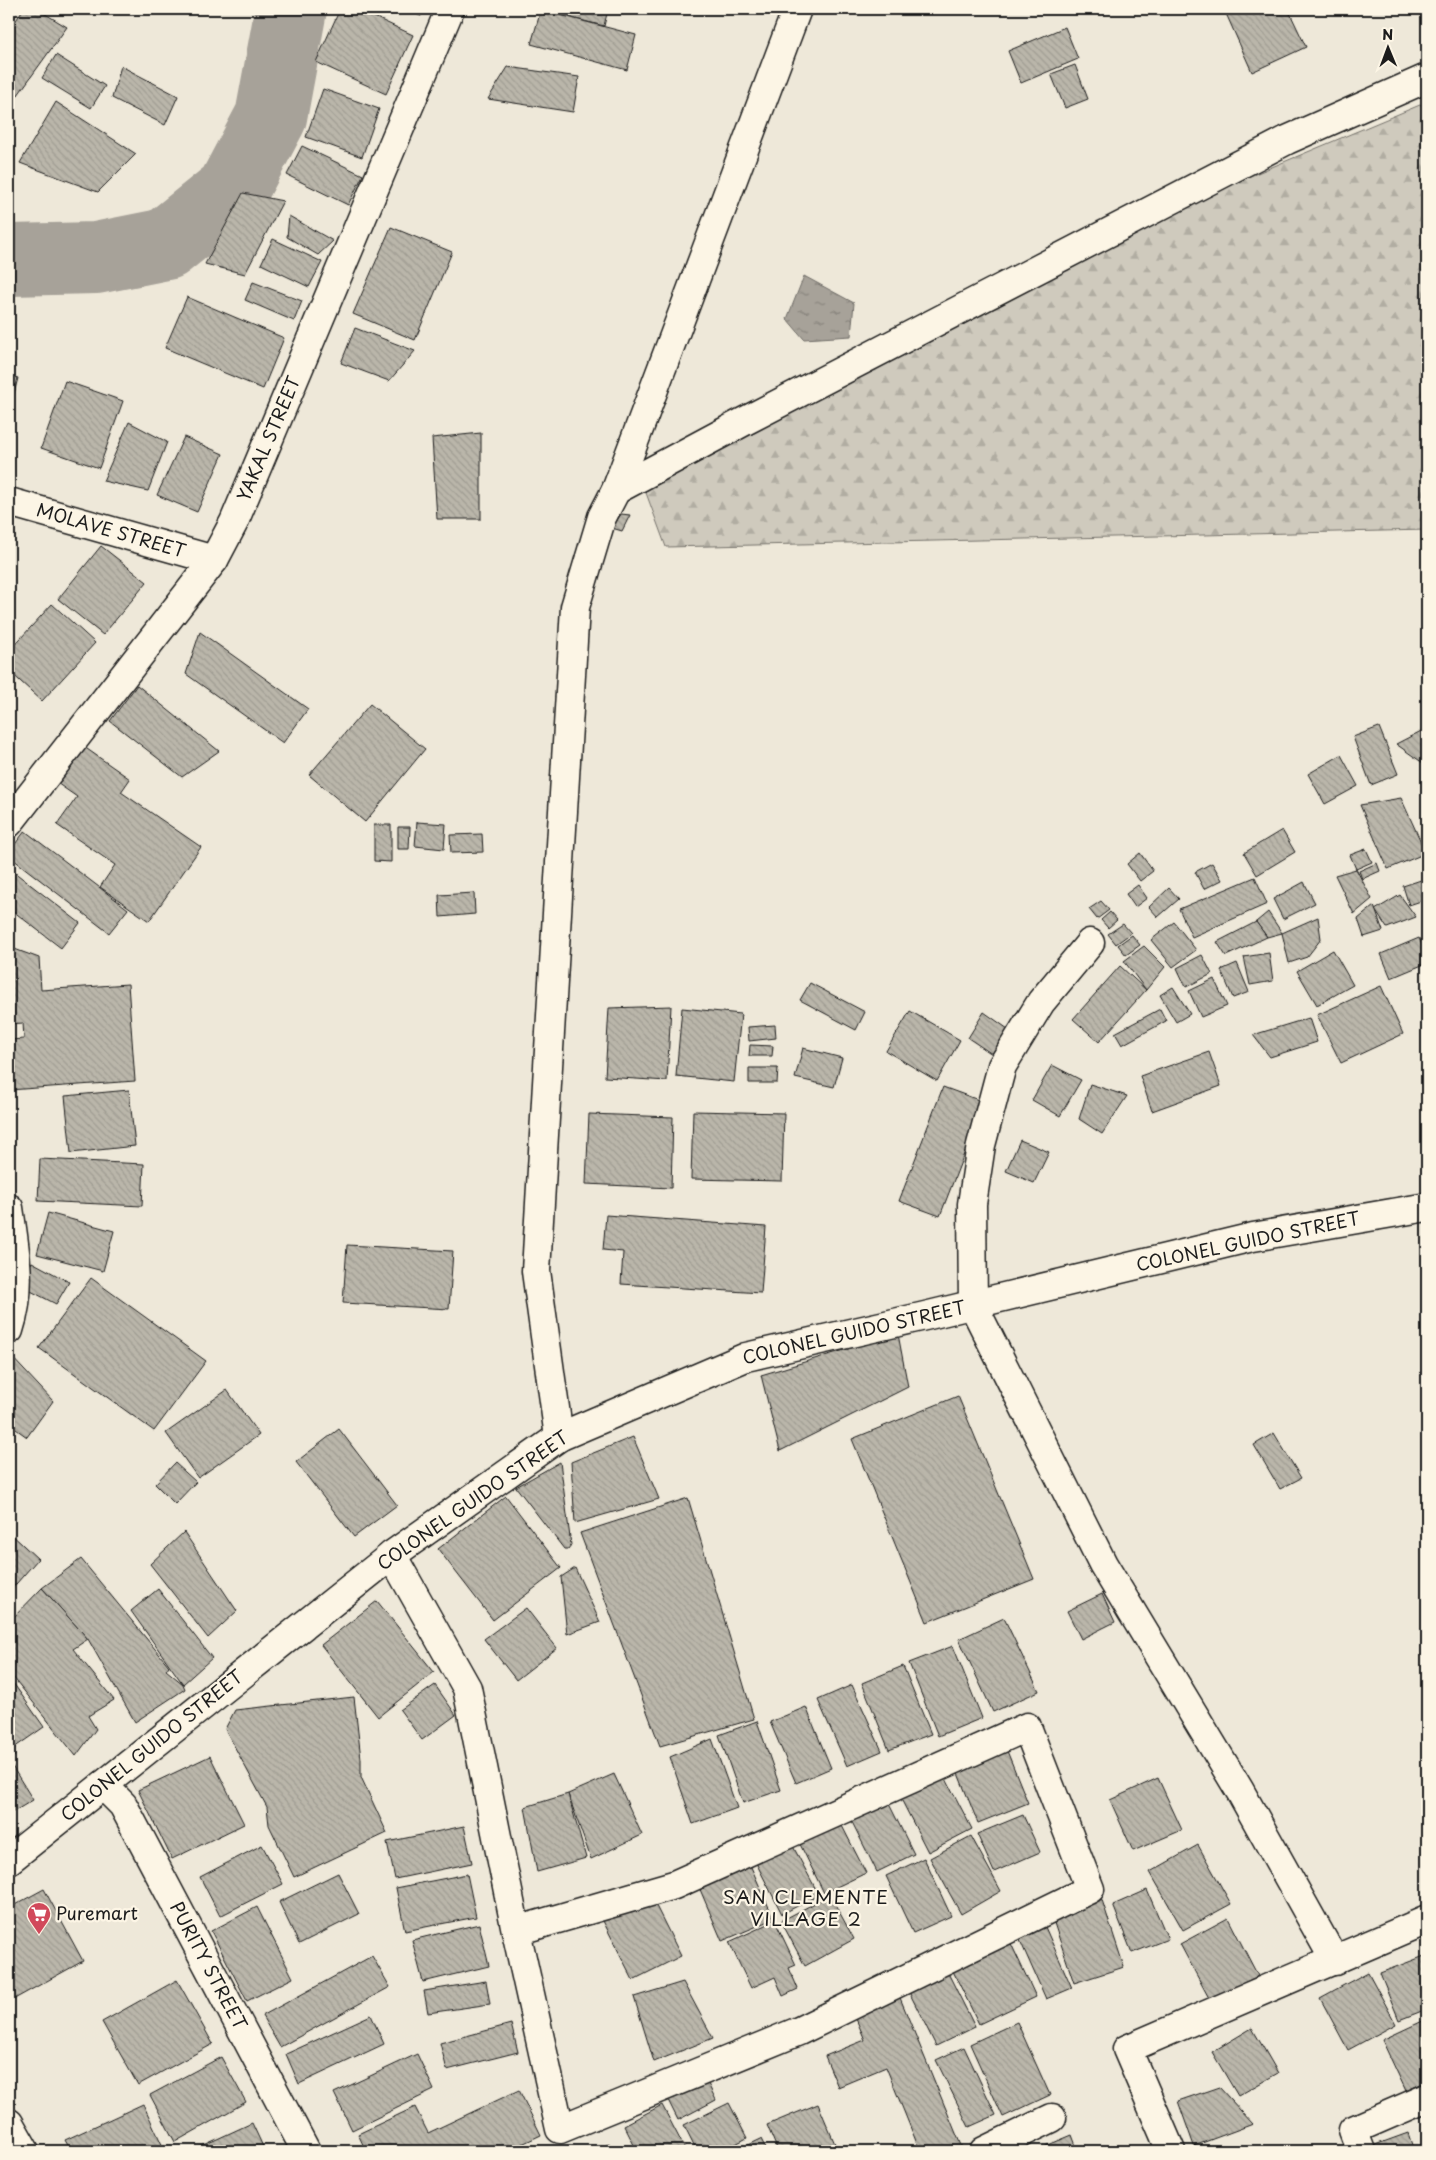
<svg xmlns="http://www.w3.org/2000/svg" width="1436" height="2160" viewBox="0 0 1436 2160" font-family="'Playpen Sans',sans-serif">
	<style>
		.forest { fill: url(#forest-firs); stroke: #76736c }
		.water { fill: url(#water-ripples); stroke: #6f6c67 }
		.lines { fill: none; stroke-linecap: round; stroke-linejoin: round }
		.river { stroke: #a7a299; stroke-width: 72 }
		.building { fill: url(#building-back-hatch); stroke: #1c1c1c }
		.street-casing { stroke: #1c1c1c; stroke-width: 31 }
		.secondary-casing { stroke: #1c1c1c; stroke-width: 31 }
		.street { stroke: #fcf5e5; stroke-width: 28 }
		.secondary { stroke: #fcf5e5; stroke-width: 28 }
		.labels { text-anchor: middle; stroke-width: 4.5; stroke-linejoin: round; paint-order: stroke }
		.street-label { font-size: 18px; fill: #1c1c1c; stroke: #fcf5e5 }
		.poi-label { font-size: 18px; fill: #1c1c1c; stroke: #fcf5e5; text-anchor: start }
		.neighbourhood-label { font-size: 19px; letter-spacing: 1px; fill: #1c1c1c; stroke: #fcf5e5 }
	</style>
	<defs>
		<pattern id="forest-firs" width="22" height="20" patternUnits="userSpaceOnUse" patternTransform="scale(1.25)"><rect width="22" height="20" fill="#cfcabd"/><path d="M5 1l3.5 6h-7zM16 11l3.5 6h-7z" fill="#b1ada2"/></pattern>
		<pattern id="water-ripples" width="26" height="14" patternUnits="userSpaceOnUse" patternTransform="scale(1.25)"><rect width="26" height="14" fill="#a7a299"/><path d="M2 4q2-2 4 0t4 0M15 11q2-2 4 0t4 0" fill="none" stroke="#87837c"/></pattern>
		<pattern id="building-back-hatch" width="6" height="6" patternUnits="userSpaceOnUse" patternTransform="scale(1.25)"><rect width="6" height="6" fill="#bab6aa"/><path d="M-1 5l2 2M0 0l6 6M5-1l2 2" fill="none" stroke="#9f9c92"/></pattern>
	</defs>
	<rect width="100%" height="100%" fill="#eee8d9"/>
	<filter id="ink" filterUnits="userSpaceOnUse"><feTurbulence type="fractalNoise" baseFrequency=".02" numOctaves="2"/><feDisplacementMap in="SourceGraphic" scale="10" xChannelSelector="R" yChannelSelector="G"/><feConvolveMatrix kernelMatrix="1 2 1 2 8 2 1 2 1" color-interpolation-filters="sRGB"/></filter>
	<g filter="url(#ink)">
		<!-- forest -->
		<polygon class="forest" points="1427,102 1427,530 666,547 642,482 993,309 1217,190"/>
		<!-- water -->
		<polygon class="water" points="804,276 854,303 851,336 804,339 787,319"/>
		<g class="lines">
			<!-- river -->
			<polyline class="river" points="9,260 96,258 166,244 232,191 271,117 291,9"/>
		</g>
		<!-- building -->
		<g class="building">
			<polygon points="23,9 37,9 67,27 15,99 9,96 9,32"/>
			<polygon points="340,9 357,9 413,35 386,94 316,62"/>
			<polygon points="401,9 423,9 421,16"/>
			<polygon points="536,9 608,9 604,26"/>
			<polygon points="1224,9 1288,9 1306,47 1252,72"/>
			<polygon points="541,10 636,35 627,70 531,44"/>
			<polygon points="1065,27 1078,59 1021,83 1008,51"/>
			<polygon points="56,55 105,86 91,108 42,78"/>
			<polygon points="1075,65 1088,99 1065,108 1051,74"/>
			<polygon points="121,66 178,96 165,125 112,98"/>
			<polygon points="508,67 579,77 573,112 488,99"/>
			<polygon points="323,89 379,109 362,157 306,137"/>
			<polygon points="56,102 136,154 98,192 20,163"/>
			<polygon points="302,146 363,175 348,205 287,175"/>
			<polygon points="243,193 283,201 245,274 205,264"/>
			<polygon points="289,216 333,241 318,255 287,237"/>
			<polygon points="391,227 452,252 415,340 353,314"/>
			<polygon points="273,239 322,262 309,287 261,264"/>
			<polygon points="253,282 302,301 294,321 245,300"/>
			<polygon points="187,297 284,338 263,389 165,348"/>
			<polygon points="355,328 415,351 389,381 341,363"/>
			<polygon points="9,375 18,378 9,413"/>
			<polygon points="65,381 123,401 99,468 41,448"/>
			<polygon points="129,422 167,442 148,491 103,481"/>
			<polygon points="481,433 481,519 437,519 432,438"/>
			<polygon points="184,437 223,454 197,512 157,495"/>
			<polygon points="621,514 630,515 622,531 612,528"/>
			<polygon points="101,546 147,582 103,635 58,599"/>
			<polygon points="52,604 95,643 42,701 9,671 9,651"/>
			<polygon points="200,632 308,709 283,743 186,674"/>
			<polygon points="137,685 219,751 182,777 110,721"/>
			<polygon points="370,704 425,749 365,822 309,775"/>
			<polygon points="1379,727 1398,774 1371,785 1353,737"/>
			<polygon points="1427,728 1427,759 1423,763 1396,744"/>
			<polygon points="77,742 130,779 121,792 201,847 149,921 100,887 115,865 57,825 77,797 51,779"/>
			<polygon points="1341,755 1358,786 1325,804 1308,774"/>
			<polygon points="1401,798 1426,853 1388,869 1360,805"/>
			<polygon points="417,822 446,824 444,849 415,846"/>
			<polygon points="374,825 391,825 391,862 374,861"/>
			<polygon points="398,827 410,827 409,849 398,849"/>
			<polygon points="1282,830 1295,852 1257,875 1244,853"/>
			<polygon points="25,831 128,909 109,933 9,856 9,852"/>
			<polygon points="482,834 483,852 451,853 450,835"/>
			<polygon points="1366,849 1372,862 1356,869 1350,855"/>
			<polygon points="1140,853 1153,871 1140,881 1127,864"/>
			<polygon points="1212,863 1222,880 1204,889 1195,872"/>
			<polygon points="1377,863 1380,871 1362,879 1359,871"/>
			<polygon points="9,868 80,923 61,948 9,908"/>
			<polygon points="1356,869 1372,899 1354,914 1335,875"/>
			<polygon points="1255,877 1267,904 1192,937 1179,909"/>
			<polygon points="1427,878 1427,899 1409,905 1403,886"/>
			<polygon points="1304,882 1315,903 1283,919 1273,899"/>
			<polygon points="1138,885 1147,898 1135,907 1126,894"/>
			<polygon points="1169,888 1179,899 1158,917 1149,907"/>
			<polygon points="474,893 475,914 440,917 439,895"/>
			<polygon points="1400,895 1416,917 1387,928 1375,910"/>
			<polygon points="1101,901 1109,910 1097,919 1089,909"/>
			<polygon points="1374,906 1383,931 1364,937 1358,919"/>
			<polygon points="1110,912 1117,920 1108,928 1101,920"/>
			<polygon points="1268,912 1282,933 1267,937 1256,922"/>
			<polygon points="1318,917 1321,939 1307,957 1289,963 1282,933"/>
			<polygon points="1174,922 1196,950 1173,967 1151,940"/>
			<polygon points="1256,922 1267,937 1226,956 1217,942"/>
			<polygon points="1123,924 1131,933 1116,944 1108,934"/>
			<polygon points="1132,935 1140,945 1126,955 1118,945"/>
			<polygon points="1419,938 1427,957 1427,963 1391,978 1381,954"/>
			<polygon points="1144,946 1165,967 1146,990 1124,961"/>
			<polygon points="9,947 39,958 41,990 128,984 135,1081 9,1090 9,1040 24,1039 23,1023 9,1024"/>
			<polygon points="1333,950 1353,985 1317,1005 1297,971"/>
			<polygon points="1269,953 1273,981 1250,985 1244,957"/>
			<polygon points="1202,955 1212,974 1186,987 1177,968"/>
			<polygon points="1237,963 1249,992 1233,998 1221,970"/>
			<polygon points="1120,966 1146,990 1099,1042 1073,1019"/>
			<polygon points="1214,979 1227,1006 1201,1017 1189,991"/>
			<polygon points="810,983 865,1012 856,1030 800,1000"/>
			<polygon points="1381,986 1403,1034 1341,1063 1317,1015"/>
			<polygon points="1173,987 1190,1014 1176,1022 1160,995"/>
			<polygon points="671,1006 667,1081 605,1077 609,1008"/>
			<polygon points="682,1008 741,1014 734,1082 676,1076"/>
			<polygon points="1160,1009 1166,1021 1122,1045 1115,1033"/>
			<polygon points="910,1011 960,1040 937,1081 886,1051"/>
			<polygon points="984,1012 1008,1029 992,1054 968,1038"/>
			<polygon points="1309,1018 1317,1042 1270,1057 1253,1035"/>
			<polygon points="775,1025 776,1038 749,1041 748,1027"/>
			<polygon points="750,1045 773,1046 772,1056 749,1056"/>
			<polygon points="803,1048 842,1058 834,1087 795,1078"/>
			<polygon points="1209,1052 1221,1086 1152,1111 1140,1076"/>
			<polygon points="1052,1065 1081,1080 1060,1116 1032,1100"/>
			<polygon points="749,1068 778,1068 777,1083 749,1083"/>
			<polygon points="1090,1084 1127,1096 1102,1134 1079,1119"/>
			<polygon points="943,1087 984,1102 940,1216 899,1201"/>
			<polygon points="129,1090 135,1146 71,1153 65,1096"/>
			<polygon points="693,1111 784,1113 782,1181 691,1179"/>
			<polygon points="589,1114 673,1117 671,1188 586,1184"/>
			<polygon points="1020,1140 1049,1152 1034,1183 1006,1171"/>
			<polygon points="40,1159 144,1164 142,1206 38,1201"/>
			<polygon points="48,1213 114,1231 103,1271 37,1254"/>
			<polygon points="606,1215 766,1227 761,1293 621,1284 623,1252 603,1250"/>
			<polygon points="347,1245 453,1251 449,1309 343,1303"/>
			<polygon points="32,1262 69,1282 56,1304 19,1285"/>
			<polygon points="91,1278 206,1361 154,1431 39,1348"/>
			<polygon points="898,1334 908,1387 780,1451 761,1375"/>
			<polygon points="9,1354 53,1401 27,1437 9,1424"/>
			<polygon points="227,1390 259,1435 198,1478 166,1433"/>
			<polygon points="958,1396 1034,1579 927,1622 852,1439"/>
			<polygon points="339,1429 397,1505 354,1537 296,1462"/>
			<polygon points="1274,1433 1301,1478 1280,1489 1254,1445"/>
			<polygon points="633,1437 659,1499 575,1523 571,1462"/>
			<polygon points="560,1462 571,1545 568,1549 564,1549 516,1487"/>
			<polygon points="175,1463 196,1482 175,1504 155,1484"/>
			<polygon points="506,1496 561,1568 493,1620 438,1549"/>
			<polygon points="688,1498 754,1719 660,1746 580,1533"/>
			<polygon points="9,1532 38,1559 9,1592"/>
			<polygon points="184,1532 237,1611 208,1638 150,1564"/>
			<polygon points="81,1559 169,1666 166,1670 183,1684 185,1689 135,1722 88,1639 42,1588"/>
			<polygon points="575,1568 600,1622 567,1634 561,1577"/>
			<polygon points="42,1588 88,1639 73,1649 114,1700 88,1716 96,1729 76,1756 9,1672 9,1622"/>
			<polygon points="158,1589 212,1658 183,1684 131,1611"/>
			<polygon points="1102,1594 1115,1622 1081,1639 1067,1611"/>
			<polygon points="377,1601 434,1672 378,1717 321,1645"/>
			<polygon points="526,1608 557,1648 516,1680 484,1639"/>
			<polygon points="1004,1618 1039,1691 993,1712 959,1639"/>
			<polygon points="953,1646 982,1718 938,1736 909,1663"/>
			<polygon points="903,1666 931,1734 889,1750 862,1683"/>
			<polygon points="9,1677 44,1727 11,1750 9,1747"/>
			<polygon points="435,1685 456,1715 422,1740 400,1710"/>
			<polygon points="852,1685 882,1751 847,1766 818,1700"/>
			<polygon points="354,1697 361,1759 361,1777 387,1833 294,1877 269,1825 267,1807 225,1729 235,1710"/>
			<polygon points="806,1707 831,1768 796,1783 770,1722"/>
			<polygon points="757,1721 781,1790 743,1803 719,1735"/>
			<polygon points="712,1739 737,1808 693,1824 670,1757"/>
			<polygon points="9,1747 15,1756 9,1760"/>
			<polygon points="1007,1751 1028,1803 978,1823 957,1771"/>
			<polygon points="210,1756 244,1824 172,1859 138,1790"/>
			<polygon points="10,1763 33,1800 13,1812 9,1808"/>
			<polygon points="614,1774 642,1835 591,1859 568,1794"/>
			<polygon points="944,1775 972,1829 928,1852 900,1797"/>
			<polygon points="1158,1778 1182,1830 1133,1851 1110,1800"/>
			<polygon points="568,1794 586,1858 537,1872 525,1807"/>
			<polygon points="886,1798 914,1854 877,1872 849,1816"/>
			<polygon points="1023,1815 1040,1852 994,1872 977,1834"/>
			<polygon points="837,1816 866,1873 824,1893 796,1836"/>
			<polygon points="464,1826 472,1863 395,1879 387,1842"/>
			<polygon points="971,1836 1001,1891 961,1914 930,1858"/>
			<polygon points="788,1837 819,1895 782,1914 752,1855"/>
			<polygon points="262,1845 283,1884 220,1916 200,1877"/>
			<polygon points="1198,1845 1231,1904 1183,1930 1150,1872"/>
			<polygon points="747,1858 774,1919 722,1941 696,1880"/>
			<polygon points="924,1858 951,1916 913,1933 886,1876"/>
			<polygon points="338,1873 359,1914 299,1944 279,1902"/>
			<polygon points="467,1874 476,1917 405,1931 396,1888"/>
			<polygon points="44,1889 83,1961 9,2002 9,1908"/>
			<polygon points="1147,1890 1168,1939 1132,1953 1113,1905"/>
			<polygon points="649,1892 681,1956 633,1980 600,1915"/>
			<polygon points="830,1895 854,1939 805,1966 781,1921"/>
			<polygon points="1101,1897 1124,1967 1074,1983 1051,1914"/>
			<polygon points="257,1907 293,1978 247,2001 211,1931"/>
			<polygon points="1228,1918 1258,1976 1210,2000 1180,1944"/>
			<polygon points="775,1921 796,1965 789,1968 798,1989 783,1996 775,1977 751,1988 729,1942"/>
			<polygon points="479,1924 489,1966 423,1982 412,1940"/>
			<polygon points="1045,1927 1072,1988 1046,1999 1019,1938"/>
			<polygon points="1007,1935 1036,1997 979,2024 949,1963"/>
			<polygon points="1427,1955 1427,2009 1399,2020 1380,1973"/>
			<polygon points="372,1956 390,1987 280,2047 262,2016"/>
			<polygon points="944,1965 975,2027 936,2046 905,1984"/>
			<polygon points="1368,1972 1396,2024 1348,2050 1320,1998"/>
			<polygon points="177,1980 213,2044 138,2085 102,2022"/>
			<polygon points="486,1981 490,2004 428,2013 424,1991"/>
			<polygon points="683,1982 713,2038 654,2062 634,1997"/>
			<polygon points="896,1988 962,2148 954,2151 920,2151 886,2067 838,2087 825,2056 865,2040 851,2007"/>
			<polygon points="371,2015 384,2044 299,2084 286,2054"/>
			<polygon points="1427,2019 1427,2081 1406,2091 1382,2040"/>
			<polygon points="1017,2022 1050,2095 1003,2117 970,2044"/>
			<polygon points="511,2024 518,2052 447,2070 440,2043"/>
			<polygon points="1252,2028 1278,2073 1238,2096 1212,2052"/>
			<polygon points="964,2047 996,2115 969,2127 936,2060"/>
			<polygon points="417,2054 434,2090 352,2130 334,2093"/>
			<polygon points="221,2057 246,2102 175,2142 150,2095"/>
			<polygon points="704,2076 716,2100 678,2120 666,2096"/>
			<polygon points="1219,2087 1253,2124 1194,2146 1178,2101"/>
			<polygon points="519,2090 541,2135 507,2151 366,2151 358,2134 415,2107 428,2133"/>
			<polygon points="729,2103 747,2138 722,2151 697,2151 684,2125"/>
			<polygon points="143,2104 165,2151 71,2151 65,2140"/>
			<polygon points="818,2104 838,2151 778,2151 767,2125"/>
			<polygon points="662,2105 686,2151 637,2151 624,2125"/>
			<polygon points="252,2123 265,2151 191,2151"/>
			<polygon points="1408,2133 1414,2151 1365,2151 1364,2149"/>
			<polygon points="1072,2135 1078,2151 1034,2151"/>
			<polygon points="761,2139 767,2151 736,2151"/>
			<polygon points="609,2143 615,2151 598,2151"/>
		</g>
		<g class="lines">
			<!-- street casing -->
			<g class="street-casing">
				<g id="street">
					<polyline points="616,490 743,422 1287,140 1427,78"/>
					<polyline points="9,502 214,560"/>
					<polyline points="9,823 214,560 234,522 450,9"/>
					<polyline points="1090,943 1041,1002 1002,1066 981,1145 972,1204 973,1305 1103,1564 1240,1791 1335,1961"/>
					<path d="M9,1208c6,42 14,80 0,122"/>
					<polyline points="559,1437 536,1271 575,607 602,517 616,490 797,9"/>
					<polyline points="392,1555 467,1688 516,1931 560,2129 799,2031 1090,1889 1027,1727 674,1885 516,1931"/>
					<polyline points="103,1785 123,1805 306,2151"/>
					<polyline points="9,2123 25,2151"/>
					<polyline points="984,2151 1052,2118"/>
					<polyline points="1171,2151 1127,2049 1427,1920"/>
					<polyline points="1361,2151 1353,2130 1427,2098"/>
				</g>
			</g>
			<!-- secondary casing -->
			<g class="secondary-casing">
				<polyline id="secondary" points="9,1860 392,1555 559,1437 746,1357 925,1316 1253,1237 1427,1207"/>
			</g>
			<!-- street -->
			<use href="#street" class="street"/>
			<!-- secondary -->
			<use href="#secondary" class="secondary"/>
		</g>
	</g>
	<!-- icons -->
	<defs>
		<g id="supermarket-pin" transform="scale(1.25)"><path d="M0 17L-7.5 6A9.5 9.5 0 1 1 7.5 6Z" fill="#d1495b" stroke="#fcf5e5"/><path d="M-6-5.5h2.5l.6 2H6L4.5 2H-2.5L-4.4-4H-6ZM-1.5 3.2a1.3 1.3 0 1 0 .1 0ZM3 3.2a1.3 1.3 0 1 0 .1 0Z" fill="#fff"/></g>
	</defs>
	<g fill-rule="evenodd">
		<use href="#supermarket-pin" x="39" y="1914"/>
	</g>
	<g class="labels">
		<!-- street labels -->
		<g class="street-label">
			<text transform="translate(269 439) rotate(-67)" y="6">YAKAL STREET</text>
			<text transform="translate(111 531) rotate(16)" y="6">MOLAVE STREET</text>
			<text transform="translate(1248 1242) rotate(-12)" y="6">COLONEL GUIDO STREET</text>
			<text transform="translate(854 1333) rotate(-13)" y="6">COLONEL GUIDO STREET</text>
			<text transform="translate(473 1501) rotate(-35)" y="6">COLONEL GUIDO STREET</text>
			<text transform="translate(152 1746) rotate(-39)" y="6">COLONEL GUIDO STREET</text>
			<text transform="translate(208 1966) rotate(62)" y="6">PURITY STREET</text>
		</g>
		<!-- poi labels -->
		<g class="poi-label">
			<text x="56" y="1920">Puremart</text>
		</g>
		<!-- neighbourhood labels -->
		<g class="neighbourhood-label">
			<text x="806" y="1904">SAN CLEMENTE<tspan x="806" dy="22">VILLAGE 2</tspan></text>
		</g>
	</g>
	<!-- margin -->
	<rect width="1436" height="2160" fill="none" stroke="#fcf5e5" stroke-width="30"/>
	<rect x="15" y="15" width="1406" height="2130" fill="none" stroke="#1c1c1c" stroke-width="2" filter="url(#ink)"/>
	<!-- north arrow -->
	<g transform="translate(1388 48) rotate(359)" stroke="#fcf5e5" stroke-width="4" paint-order="stroke">
	<path d="M0-4L9 19L0 12L-9 19Z" fill="#1c1c1c"/>
	<text y="-8" font-size="14" font-weight="bold" text-anchor="middle" fill="#1c1c1c">N</text>
	</g>
</svg>
